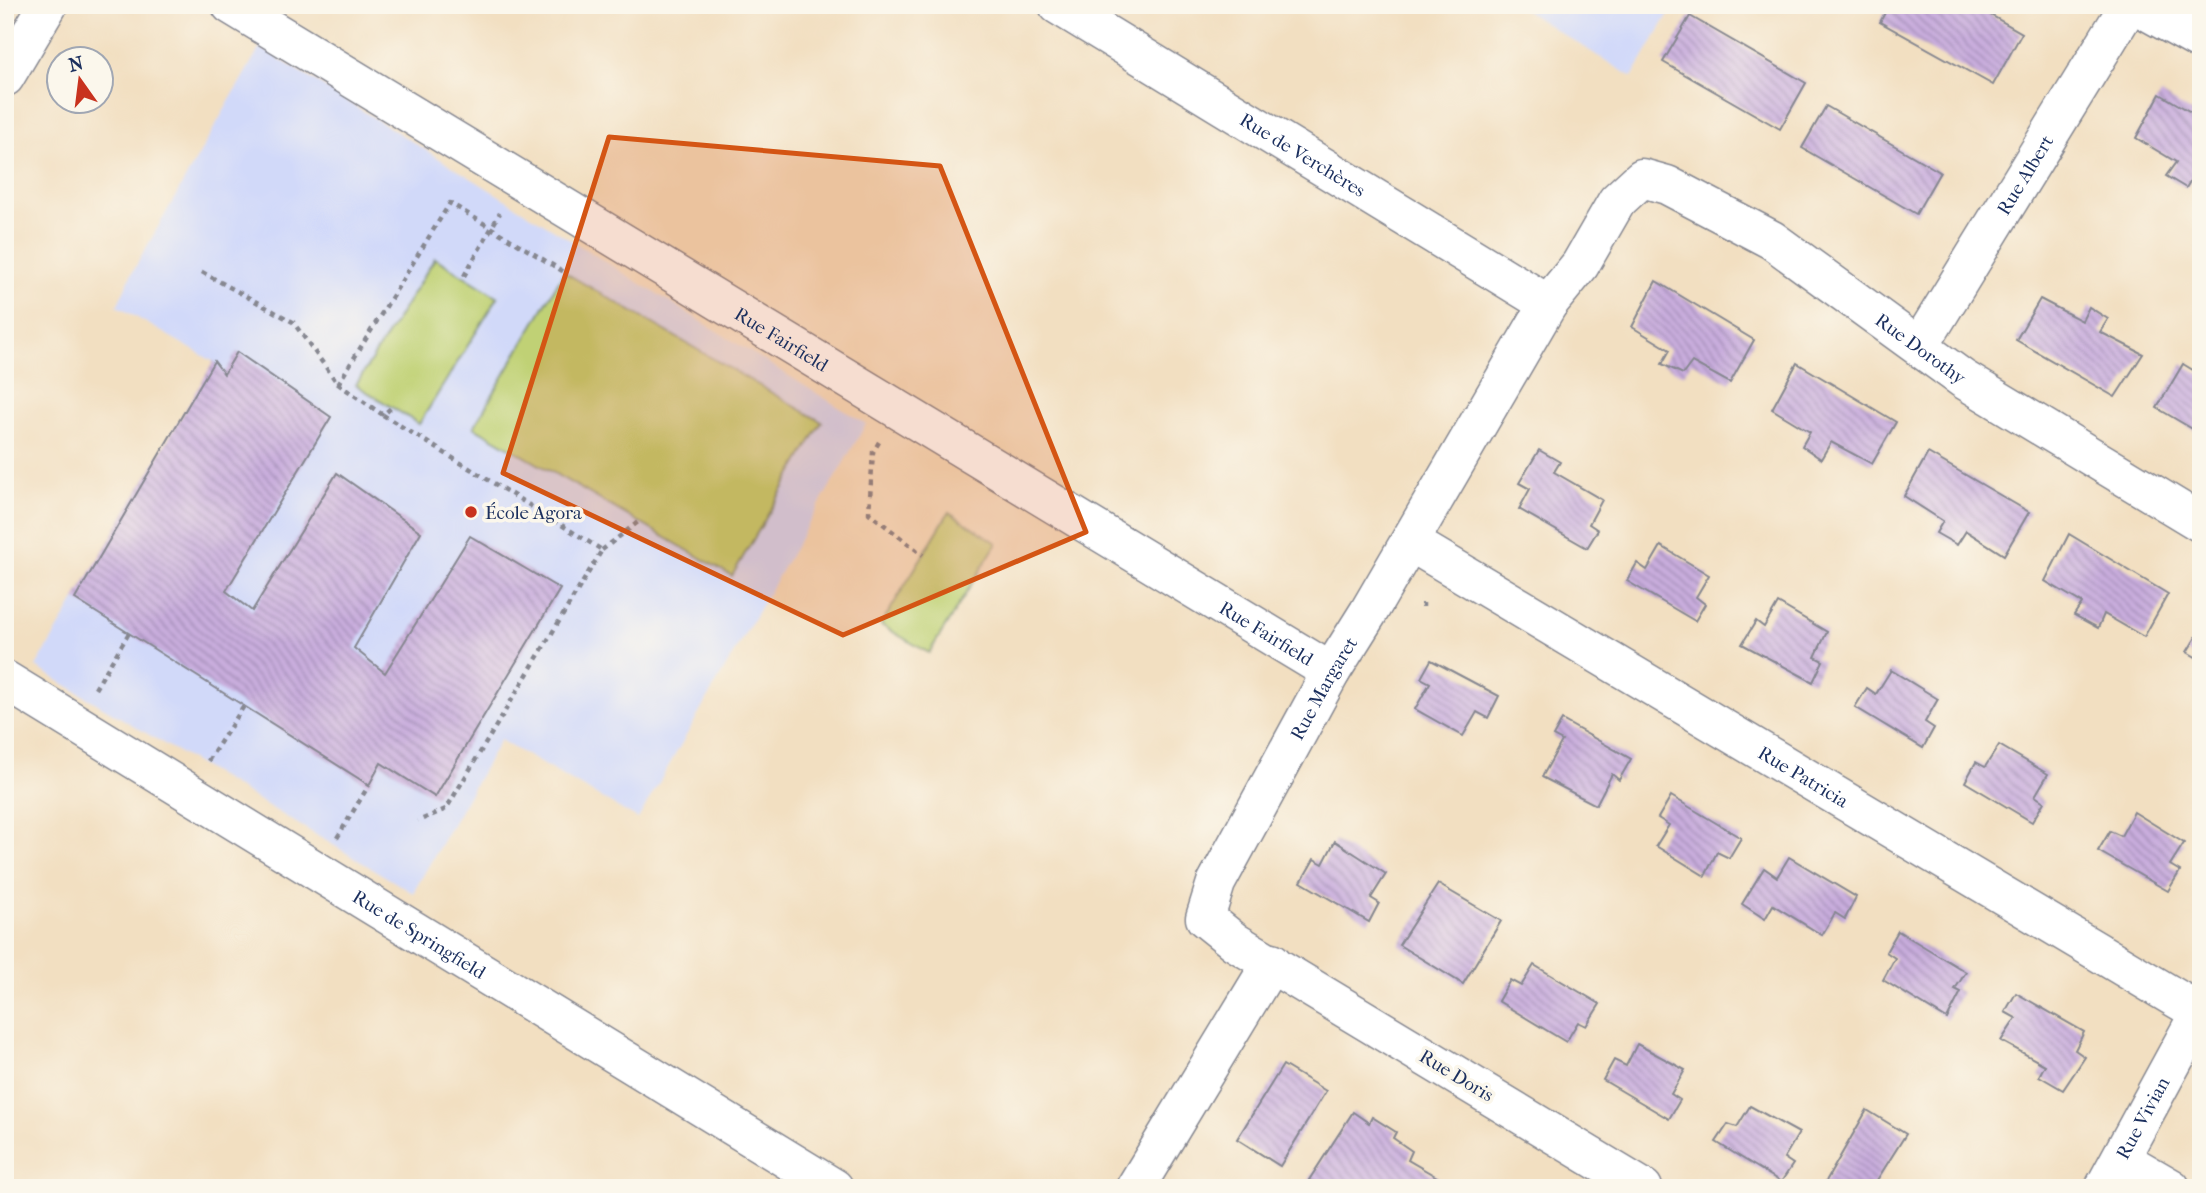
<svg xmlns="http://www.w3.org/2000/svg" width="2206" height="1193" viewBox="0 0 2206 1193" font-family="'IM FELL French Canon',serif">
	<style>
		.built { fill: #d1d9f9 }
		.green { fill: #c0d174; stroke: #6e8069; stroke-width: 2 }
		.building { fill: url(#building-back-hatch) }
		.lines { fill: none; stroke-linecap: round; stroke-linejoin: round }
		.minor-casing { stroke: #868790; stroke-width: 41 }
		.path { stroke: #868790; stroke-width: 4.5; stroke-dasharray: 5 5; stroke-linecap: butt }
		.minor { stroke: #fff; stroke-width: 38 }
		.marked { fill: #d45514; fill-opacity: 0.2; stroke: #d45514; stroke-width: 5; stroke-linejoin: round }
		.poi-dot { fill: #c8321e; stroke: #fbf7ec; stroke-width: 2.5 }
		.labels { text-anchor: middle; stroke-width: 7; stroke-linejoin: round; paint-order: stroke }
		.street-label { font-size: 19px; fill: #1b2f5e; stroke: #fbf7ec }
		.poi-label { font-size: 19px; fill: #1b2f5e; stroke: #fbf7ec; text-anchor: start }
	</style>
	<defs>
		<pattern id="building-back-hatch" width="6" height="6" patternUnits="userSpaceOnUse" patternTransform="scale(1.75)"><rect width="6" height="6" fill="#c9addd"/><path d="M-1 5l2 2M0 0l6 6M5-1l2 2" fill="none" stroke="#a28db6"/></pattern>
	</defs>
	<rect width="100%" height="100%" fill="#fbf7ec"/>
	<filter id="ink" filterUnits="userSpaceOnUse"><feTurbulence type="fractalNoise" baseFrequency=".0143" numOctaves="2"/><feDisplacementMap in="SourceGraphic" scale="14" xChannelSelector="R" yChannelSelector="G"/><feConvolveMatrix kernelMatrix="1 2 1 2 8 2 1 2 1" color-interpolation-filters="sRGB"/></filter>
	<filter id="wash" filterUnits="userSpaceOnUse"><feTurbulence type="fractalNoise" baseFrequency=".00686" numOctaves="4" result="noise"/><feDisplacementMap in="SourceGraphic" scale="28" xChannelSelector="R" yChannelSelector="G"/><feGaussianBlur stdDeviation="1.57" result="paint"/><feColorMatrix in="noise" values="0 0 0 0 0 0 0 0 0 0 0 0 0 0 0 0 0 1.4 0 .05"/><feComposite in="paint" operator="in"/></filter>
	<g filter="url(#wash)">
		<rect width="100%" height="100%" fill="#f2dfc1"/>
		<!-- built -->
		<g class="built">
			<polygon points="1516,5 1674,5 1632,77"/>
			<polygon points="260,47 866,424 638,819 500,740 413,893 36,667 214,362 117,306 132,273"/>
		</g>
		<!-- green -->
		<g class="green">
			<polygon points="435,258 498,297 419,424 356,385"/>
			<polygon points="564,272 822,422 732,576 474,427"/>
			<polygon points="949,512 997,543 929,653 881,625"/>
		</g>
		<g id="blocks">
			<!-- building -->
			<g class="building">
				<polygon points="1889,5 1973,5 2022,33 1993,85 1880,22"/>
				<polygon points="1690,16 1806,83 1780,129 1663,62"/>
				<polygon points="2160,94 2201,118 2201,178 2194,175 2186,188 2166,176 2176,162 2136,138"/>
				<polygon points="1826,106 1940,172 1916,214 1802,148"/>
				<polygon points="1656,281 1754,340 1730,383 1692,362 1683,374 1662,364 1670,350 1632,327"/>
				<polygon points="2040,299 2082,321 2089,307 2108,319 2100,332 2143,354 2115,397 2016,340"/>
				<polygon points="237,352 331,417 226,591 252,611 337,473 421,532 354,648 385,673 470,536 560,589 435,797 381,763 369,785 75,599 214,361 224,374"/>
				<polygon points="1797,363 1896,422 1872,464 1831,442 1821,459 1802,446 1810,432 1772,409"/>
				<polygon points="2183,364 2201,375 2201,434 2157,408"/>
				<polygon points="1539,450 1560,462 1554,472 1602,500 1589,524 1598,530 1587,548 1519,509 1530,489 1519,483"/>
				<polygon points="1928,453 2029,512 2004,555 1966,531 1957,545 1936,533 1943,521 1904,496"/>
				<polygon points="2069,534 2168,594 2144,637 2104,614 2098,628 2074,615 2082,603 2045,581"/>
				<polygon points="1661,546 1709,575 1696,597 1705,604 1695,621 1627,581 1637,563 1647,570"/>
				<polygon points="1778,603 1827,632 1815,657 1823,661 1813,682 1742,644 1756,621 1764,627"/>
				<polygon points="2201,629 2201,660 2187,652"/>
				<polygon points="1431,660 1499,696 1488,718 1477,712 1463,736 1415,709 1430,683 1421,678"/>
				<polygon points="1891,670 1938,699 1925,722 1934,728 1923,748 1855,707 1867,688 1876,694"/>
				<polygon points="1562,720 1631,759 1619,780 1612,774 1596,805 1542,777 1562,741 1553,736"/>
				<polygon points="1999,745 2048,774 2035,796 2044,802 2032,822 1965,782 1976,762 1985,767"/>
				<polygon points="1671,796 1741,838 1729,858 1717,852 1705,876 1656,846 1669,825 1658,818"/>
				<polygon points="2134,812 2184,843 2170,865 2180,871 2168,891 2098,851 2110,831 2121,836"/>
				<polygon points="1335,841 1386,874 1371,898 1379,903 1369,922 1301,882 1314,859 1323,864"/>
				<polygon points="1789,857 1856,897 1845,919 1835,913 1822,935 1773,905 1765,919 1742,904 1764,868 1777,877"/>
				<polygon points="1438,884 1501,921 1463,984 1399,945"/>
				<polygon points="1898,931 1966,972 1955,989 1961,992 1947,1019 1883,980 1895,958 1886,952"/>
				<polygon points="1534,965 1600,1004 1586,1026 1578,1022 1566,1042 1498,1001 1510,980 1521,986"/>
				<polygon points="2016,993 2084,1032 2075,1050 2085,1057 2063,1090 2039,1076 2045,1065 2001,1041 2016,1018 2005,1012"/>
				<polygon points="1637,1044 1685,1070 1671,1094 1680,1100 1669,1119 1603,1080 1614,1060 1626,1066"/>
				<polygon points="1283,1065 1326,1091 1280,1166 1237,1139"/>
				<polygon points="1750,1106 1799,1133 1784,1158 1793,1164 1781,1182 1716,1142 1728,1124 1737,1127"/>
				<polygon points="1867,1110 1906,1134 1872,1188 1822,1188"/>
				<polygon points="1353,1112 1369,1123 1372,1117 1396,1132 1393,1138 1412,1151 1408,1160 1444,1181 1440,1188 1321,1188 1309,1180"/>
			</g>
		</g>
	</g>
	<g filter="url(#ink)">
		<use href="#blocks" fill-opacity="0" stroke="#868790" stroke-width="2"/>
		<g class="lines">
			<!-- minor casing -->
			<g class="minor-casing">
				<g id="minor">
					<path id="s1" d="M231,5l1100,667"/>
					<path id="s2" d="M1058,5l490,299"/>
					<polyline points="2136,5 2201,41"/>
					<polyline points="5,77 48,5"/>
					<path id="s3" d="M1920,345l209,-340"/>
					<path id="s4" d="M1410,542l789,470"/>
					<path id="s5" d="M5,680l829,508"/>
					<polyline points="2121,1159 2171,1188"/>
					<polyline points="1135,1188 1272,962"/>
					<path id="s6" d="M1643,1188l-408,-246 -30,-24 11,-35 115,-211 37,-59 180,-309 32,-39 37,-64 25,-23 25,7 105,55 191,139 238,144"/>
					<path id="s7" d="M2104,1188l97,-178"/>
				</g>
			</g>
			<!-- path -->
			<g class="path">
				<polyline points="202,272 293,322 338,384 383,415 392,407"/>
				<polyline points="464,276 500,213"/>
				<polyline points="338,384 450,203 564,272"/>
				<polyline points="383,415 602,550 446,809 418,821"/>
				<polyline points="879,442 873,452 869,513 923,555"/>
				<polyline points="602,550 638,522"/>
				<polyline points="1423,603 1423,607"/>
				<polyline points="95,689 129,633"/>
				<polyline points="208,761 244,706"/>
				<polyline points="337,838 369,785"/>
			</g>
			<!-- minor -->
			<use href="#minor" class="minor"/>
		</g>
	</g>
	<!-- marked area -->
	<path class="marked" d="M609,137l331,29 146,366 -243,103 -340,-162z"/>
	<!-- markers -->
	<circle class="poi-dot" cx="471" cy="512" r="7"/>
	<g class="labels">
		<!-- street labels -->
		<g class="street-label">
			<text dy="7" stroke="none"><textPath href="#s2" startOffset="287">Rue de Verchères</textPath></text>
			<text dy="7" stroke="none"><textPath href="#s3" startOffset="200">Rue Albert</textPath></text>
			<text dy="7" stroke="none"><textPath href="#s1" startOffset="644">Rue Fairfield</textPath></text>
			<text dy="7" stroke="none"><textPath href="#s6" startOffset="1706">Rue Dorothy</textPath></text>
			<text dy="7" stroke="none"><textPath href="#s1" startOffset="1211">Rue Fairfield</textPath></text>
			<text dy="7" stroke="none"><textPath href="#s6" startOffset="774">Rue Margaret</textPath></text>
			<text dy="7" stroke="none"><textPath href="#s4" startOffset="458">Rue Patricia</textPath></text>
			<text dy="7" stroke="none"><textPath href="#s5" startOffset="486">Rue de Springfield</textPath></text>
			<text transform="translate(1457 1075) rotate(31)" y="7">Rue Doris</text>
			<text dy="7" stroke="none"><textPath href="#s7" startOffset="80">Rue Vivian</textPath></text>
		</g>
		<!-- poi labels -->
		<g class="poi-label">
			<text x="485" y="519">École Agora</text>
		</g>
	</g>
	<!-- margin -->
	<rect width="2206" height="1193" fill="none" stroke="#fbf7ec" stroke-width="28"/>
	<!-- north arrow -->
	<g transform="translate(80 80) rotate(346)"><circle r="33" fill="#fbf7ec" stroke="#a1a7b3" stroke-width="2"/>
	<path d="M0-5L12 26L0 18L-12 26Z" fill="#c8321e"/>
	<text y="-10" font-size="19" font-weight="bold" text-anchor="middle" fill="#1b2f5e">N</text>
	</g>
</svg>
